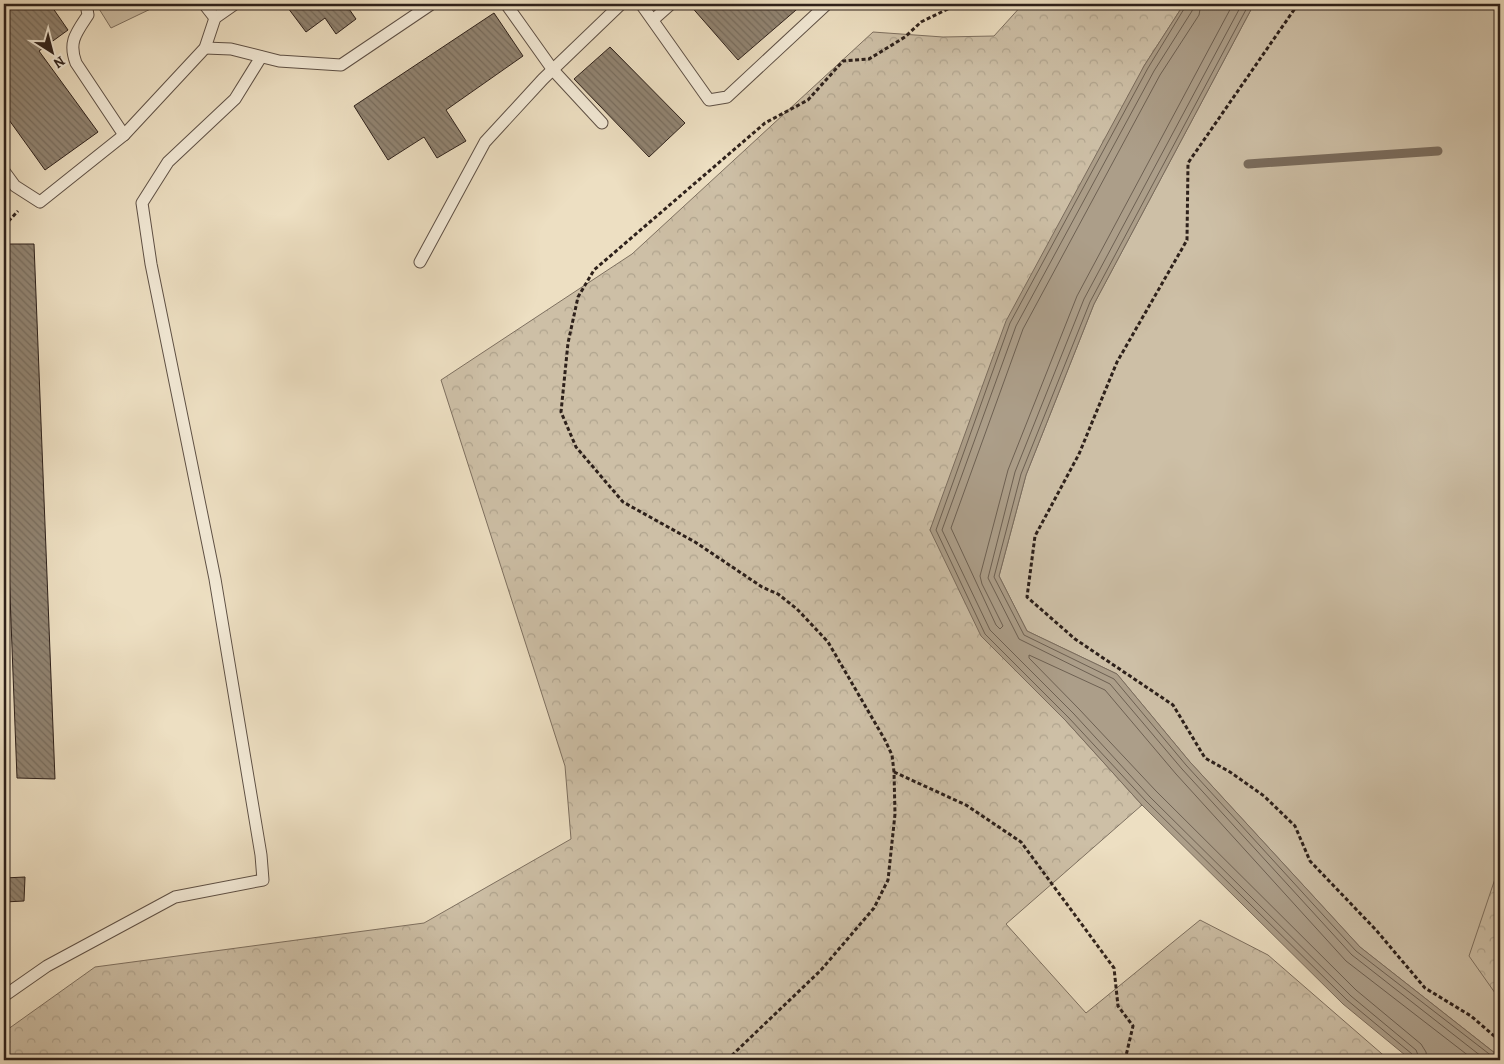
<svg xmlns="http://www.w3.org/2000/svg" width="1504" height="1064" viewBox="0 0 1504 1064" font-family="Alegreya,serif">
	<style>
		.green { fill: #cdbfa6; stroke: #7e7060 }
		.forest { fill: url(#forest-crowns); stroke: #7e7060 }
		.water { fill: #ac9e89; stroke: #7a6c5d }
		.lines { fill: none; stroke-linecap: round; stroke-linejoin: round }
		.shore { stroke: #6d6052; stroke-width: 1 }
		.stream { stroke: #7a6c5d; stroke-width: 9 }
		.building { fill: url(#building-back-hatch); stroke: #2e211b }
		.service-casing { stroke: #5e5045; stroke-width: 13 }
		.path { stroke: #2e211b; stroke-width: 3; stroke-dasharray: 4 2.5; stroke-linecap: butt }
		.service { stroke: #f3ead7; stroke-width: 11 }
	</style>
	<defs>
		<pattern id="forest-crowns" width="20" height="18" patternUnits="userSpaceOnUse" patternTransform="scale(1.25)"><rect width="20" height="18" fill="#cdbfa6"/><path d="M2 6a3 3 0 1 1 6 0M12 15a3 3 0 1 1 6 0" fill="none" stroke="#b0a48e"/></pattern>
		<pattern id="building-back-hatch" width="6" height="6" patternUnits="userSpaceOnUse" patternTransform="scale(1.25)"><rect width="6" height="6" fill="#918472"/><path d="M-1 5l2 2M0 0l6 6M5-1l2 2" fill="none" stroke="#776c5d"/></pattern>
	</defs>
	<rect width="100%" height="100%" fill="#eddfc2"/>
	<filter id="stains"><feTurbulence type="fractalNoise" baseFrequency=".004" numOctaves="4"/><feColorMatrix values="0 0 0 0 .2 0 0 0 0 .09 0 0 0 0 .02 0 0 0 .5 -.17"/></filter>
	<radialGradient id="worn" r=".72"><stop offset=".6" stop-color="#630" stop-opacity="0"/><stop offset="1" stop-color="#630" stop-opacity=".3"/></radialGradient>
	<!-- green -->
	<g class="green">
		<polygon points="96,4 161,4 111,28"/>
		<polygon points="1254,4 1500,4 1500,1057 1360,947 1190,762 1117,674 1027,631 999,576 1026,475 1094,304"/>
	</g>
	<!-- forest -->
	<g class="forest">
		<polygon points="1023,4 1184,4 1144,66 930,530 1066,721 1142,805 1006,924 1086,1013 1200,920 1268,955 1389,1060 4,1060 4,1032 95,967 424,923 571,839 565,766 441,380 632,254 873,32 943,37 994,36"/>
		<polygon points="1500,864 1500,1000 1469,956"/>
	</g>
	<!-- water -->
	<polygon class="water" points="1184,4 1254,4 1094,304 1026,475 999,576 1027,631 1117,674 1190,762 1360,947 1496,1054 1500,1060 1411,1060 1343,1004 1142,805 1066,721 981,636 930,530 1006,321 1144,66"/>
	<g class="lines">
		<!-- shore -->
		<g class="shore">
			<polyline points="1187,4 1148,68 1010,323 936,530 985,634 1069,718 1146,801 1347,1000 1412,1054 1414,1060"/>
			<polyline points="1194,4 1192,11 1154,71 1016,326 942,530 990,630 1074,714 1150,797 1351,996 1416,1050 1420,1060"/>
			<polyline points="1201,4 1199,15 1160,75 1023,329 951,528 996,625 1000,629 1003,626 982,584 980,576 1008,470 1077,296 1233,4"/>
			<polyline points="1242,4 1084,299 1015,472 988,578 1019,639 1110,684 1182,769 1352,955 1486,1060"/>
			<polyline points="1249,4 1090,302 1021,474 994,577 1024,635 1114,679 1186,765 1356,951 1497,1060"/>
			<polyline points="1427,1060 1426,1052 1421,1044 1356,990 1156,791 1079,709 1029,658 1029,655 1105,690 1176,774 1346,961 1474,1060"/>
		</g>
		<!-- stream -->
		<polyline class="stream" points="1248,164 1438,151"/>
	</g>
	<!-- building -->
	<g class="building">
		<polygon points="4,4 50,4 68,30 39,51 98,132 45,170 4,113 4,59 6,57 4,54"/>
		<polygon points="285,4 350,4 347,6 356,19 336,34 325,18 306,32"/>
		<polygon points="689,4 803,4 738,60"/>
		<polygon points="494,13 523,56 446,110 466,141 437,158 424,137 388,160 354,106"/>
		<polygon points="610,47 685,123 649,157 574,79"/>
		<polygon points="4,244 34,244 55,779 17,778 4,438"/>
		<polygon points="25,877 24,901 4,902 4,878"/>
	</g>
	<g class="lines">
		<!-- service casing -->
		<g class="service-casing">
			<g id="service">
				<path d="M86,4l2,11c-12,18 -20,27 -12,48l48,72"/>
				<polyline points="204,4 215,18"/>
				<polyline points="506,4 553,70 602,123"/>
				<polyline points="641,4 709,100 727,97 827,4"/>
				<polyline points="653,20 671,4"/>
				<polyline points="205,48 231,49 279,61 341,65 430,5"/>
				<polyline points="4,171 15,186 40,202 124,135 205,48 215,18 235,4"/>
				<polyline points="420,262 485,142 543,79 621,4"/>
				<polyline points="4,996 47,966 175,897 263,880 261,855 215,579 151,264 142,203 168,162 235,99 261,57"/>
			</g>
		</g>
		<!-- path -->
		<g class="path">
			<polyline points="1298,4 1188,163 1187,240 1117,362 1079,454 1035,536 1027,597 1075,639 1173,705 1205,758 1230,772 1264,796 1295,826 1310,861 1376,930 1425,988 1471,1016 1500,1041"/>
			<polyline points="4,226 18,211"/>
			<polyline points="894,772 966,805 1021,842 1114,968 1118,1006 1133,1026 1125,1060"/>
			<polyline points="727,1060 821,970 874,908 888,880 895,814 894,772 892,755 885,740 828,642 797,609 778,594 762,587 695,542 623,502 576,447 561,412 568,343 578,297 594,270 765,123 808,100 843,61 869,59 905,37 921,22 958,4"/>
		</g>
		<!-- service -->
		<use href="#service" class="service"/>
	</g>
	<!-- margin -->
	<rect width="1504" height="1064" fill="none" stroke="#eddfc2" stroke-width="20"/>
	<rect x="5" y="5" width="1494" height="1054" fill="none" stroke="#2e211b" stroke-width="2.5"/>
	<rect x="10" y="10" width="1484" height="1044" fill="none" stroke="#2e211b"/>
	<!-- north arrow -->
	<g transform="translate(52 52) rotate(144)" stroke="#f3ead7" stroke-width="4" paint-order="stroke">
	<path d="M0-4L9 19L0 12L-9 19Z" fill="#2e211b"/>
	<text y="-8" font-size="14" font-weight="bold" text-anchor="middle" fill="#2e211b">N</text>
	</g>
	<rect width="100%" height="100%" filter="url(#stains)"/>
	<rect width="100%" height="100%" fill="url(#worn)"/>
</svg>
